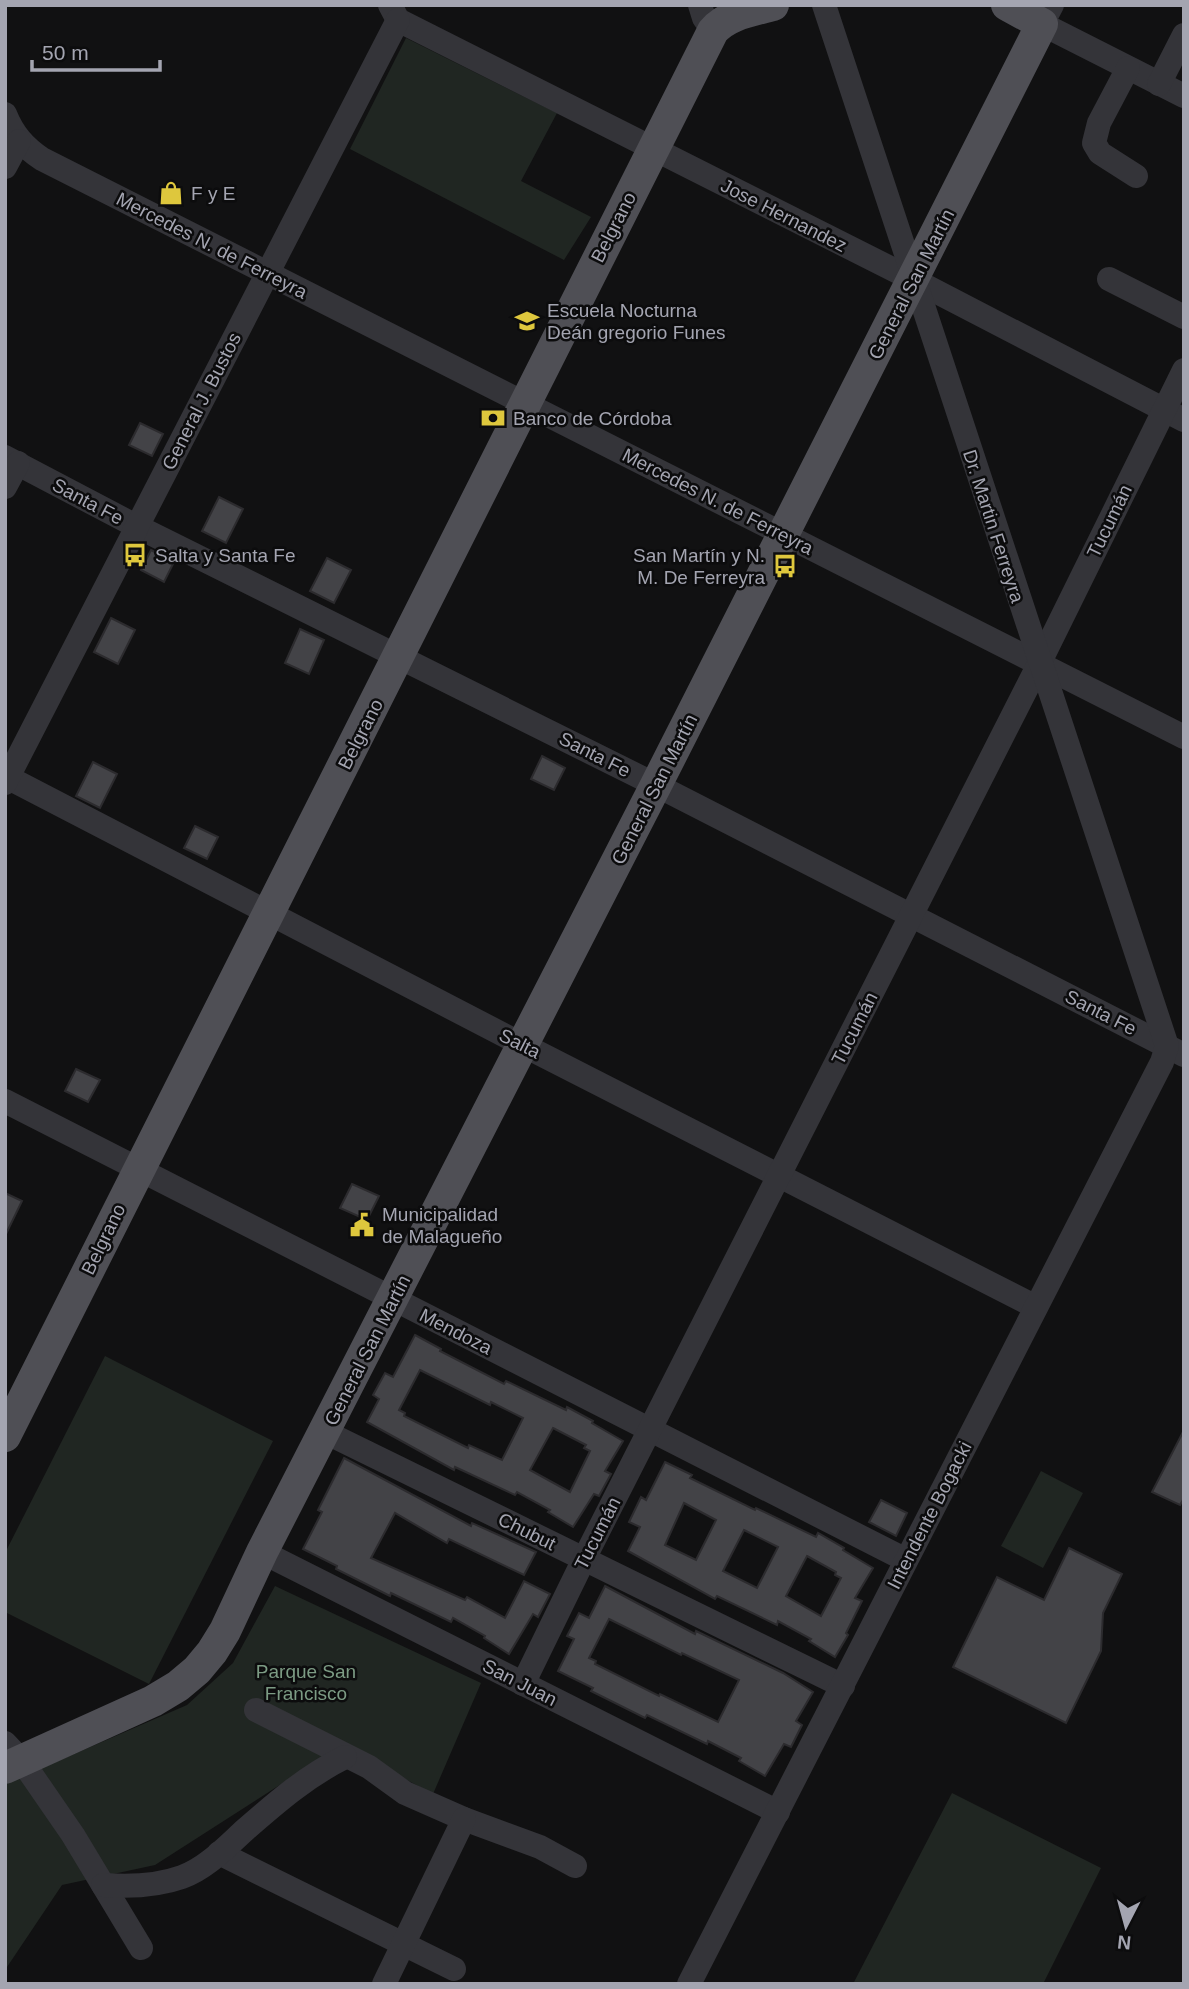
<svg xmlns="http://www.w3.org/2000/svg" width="1189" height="1989" viewBox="0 0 1189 1989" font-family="Arial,sans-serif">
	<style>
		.green { fill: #202622 }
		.building { fill: #434347; stroke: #2c2b2e; stroke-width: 2; fill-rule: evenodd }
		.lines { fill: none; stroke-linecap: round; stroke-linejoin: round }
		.minor { stroke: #343439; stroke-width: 24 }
		.major { stroke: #4f4f55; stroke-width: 32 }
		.labels { text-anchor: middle; stroke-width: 5; stroke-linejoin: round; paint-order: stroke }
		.poi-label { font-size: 19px; fill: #a4a5b1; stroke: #0c0c0d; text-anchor: start }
		.street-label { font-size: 19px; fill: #a4a5b1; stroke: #0c0c0d }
		.park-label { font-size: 19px; fill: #7c9b84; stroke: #0c0c0d }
	</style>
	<rect width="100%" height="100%" fill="#111112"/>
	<!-- green -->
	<g class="green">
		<polygon points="406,38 557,113 521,181 591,217 564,260 350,149"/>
		<polygon points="105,1356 273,1441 149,1684 5,1612 5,1553"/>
		<polygon points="1041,1471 1083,1493 1043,1568 1001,1546"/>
		<polygon points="275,1586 481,1683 433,1794 342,1745 155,1865 62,1885 5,1970 5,1784 187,1705 233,1663"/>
		<polygon points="952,1793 1101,1868 1043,1984 853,1984"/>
	</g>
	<!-- building -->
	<g class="building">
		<polygon points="140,423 163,434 152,456 129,445"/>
		<polygon points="219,497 243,509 226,543 202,531"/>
		<polygon points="151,550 174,562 164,582 141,570"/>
		<polygon points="327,558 351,570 334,603 310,591"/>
		<polygon points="111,618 135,630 118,664 94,652"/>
		<polygon points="300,629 324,640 309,674 285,663"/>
		<polygon points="542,756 565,768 554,790 531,779"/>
		<polygon points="93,762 117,774 100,808 76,796"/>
		<polygon points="195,826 218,837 207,859 184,848"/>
		<polygon points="76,1069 100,1080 88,1102 65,1091"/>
		<polygon points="352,1184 379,1196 367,1220 340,1208"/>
		<polygon points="5,1193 22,1201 5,1236"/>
		<path d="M415,1335l26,14 -1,2 64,33 2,-3 60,29 1,-3 26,14 -1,2 31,18 -18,30 6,3 -12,22 -5,-2 -21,33 -25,-15 2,-2 -33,-18 -2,3 -60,-28 -1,3 -87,-48 12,-23 -6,-4 12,-22 8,4zM420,1370l70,35 1,-3 32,16 -21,42 -33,-15 -1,3 -64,-32 1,-3 -6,-3zM553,1428l33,17 -2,3 6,3 -20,41 -40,-22z"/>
		<polygon points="1184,1430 1184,1498 1180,1505 1152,1492"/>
		<polygon points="344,1458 471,1526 472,1523 536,1552 524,1575 449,1539 447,1543 395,1513 371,1558 465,1600 467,1597 505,1618 524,1581 550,1594 538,1617 533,1614 509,1654 484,1638 485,1636 453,1618 451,1622 391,1593 390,1596 336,1569 337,1566 303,1549 322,1512 318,1510"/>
		<path d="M665,1462l27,13 -2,3 65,32 1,-2 60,29 2,-4 26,15 -1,2 30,18 -18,30 7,3 -16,32 2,2 -13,22 -26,-16 2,-2 -33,-18 -1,4 -60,-29 -2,3 -87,-48 12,-24 -11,-5 12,-25 5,3zM684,1503l32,17 -20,40 -31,-15zM744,1530l34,17 -21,41 -34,-17zM807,1556l29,16 -1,3 6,3 -20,38 -35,-20z"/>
		<polygon points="881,1500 907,1513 896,1536 869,1522"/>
		<polygon points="1069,1548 1122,1574 1103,1613 1101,1651 1066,1723 953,1667 997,1577 1044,1600"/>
		<path d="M605,1586l90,48 1,-3 87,42 30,19 -17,29 6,4 -11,22 -7,-3 -19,32 -26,-15 2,-3 -33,-17 -1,3 -60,-29 -2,3 -54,-27 2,-3 -35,-17 16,-32 -7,-3 12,-23 10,5zM609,1619l72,36 1,-2 57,27 -21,42 -58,-28 -1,2 -64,-32 1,-3 -7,-3z"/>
	</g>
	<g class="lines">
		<!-- minor -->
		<g class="minor">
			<polyline points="390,5 398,20 914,280 1184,420"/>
			<polyline points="700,5 704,18 713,31"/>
			<polyline points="1052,5 1042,24 1184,96"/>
			<polyline points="1128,68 1099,123 1094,143 1100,153 1136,176"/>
			<polyline points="1159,84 1184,35"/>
			<path d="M5,114c8,20 19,33 37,45l1142,578"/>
			<polyline points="5,167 19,141"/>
			<polyline points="1109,279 1184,317"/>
			<polyline points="5,457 136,526 656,785 1184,1055"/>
			<polyline points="5,487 18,463"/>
			<polyline points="5,776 523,1045 1036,1307"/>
			<polyline points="5,783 398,20"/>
			<polyline points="5,1101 906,1560"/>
			<polyline points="325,1432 843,1686"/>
			<polyline points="262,1552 778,1812"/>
			<polyline points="523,1684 584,1559 1039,664 1184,370"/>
			<polyline points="256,1710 369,1767 405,1793 464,1819 540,1847 575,1866"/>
			<polyline points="5,1743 22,1761 73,1835 141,1948"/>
			<polyline points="219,1853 454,1969"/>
			<path d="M103,1885c27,2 54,1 79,-8 25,-9 45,-31 64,-48 32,-28 61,-53 99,-72"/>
			<polyline points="384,1984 464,1819"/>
			<polyline points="689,1984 1162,1062 1167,1046 824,5"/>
		</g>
		<!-- major -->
		<g class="major">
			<path d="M5,1436l708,-1405c15,-17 38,-20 60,-26"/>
			<polyline points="5,1768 153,1701 178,1686 197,1670 212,1652 225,1631 262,1552 656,785 1042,24 1007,5"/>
		</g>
	</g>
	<!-- icons -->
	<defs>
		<g id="shop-bare" transform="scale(1.89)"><path d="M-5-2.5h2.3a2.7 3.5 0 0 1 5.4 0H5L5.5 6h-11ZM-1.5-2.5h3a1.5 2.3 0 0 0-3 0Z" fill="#dec73d" stroke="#0c0c0d" stroke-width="2.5" paint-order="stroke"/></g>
		<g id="school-bare" transform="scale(1.89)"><path d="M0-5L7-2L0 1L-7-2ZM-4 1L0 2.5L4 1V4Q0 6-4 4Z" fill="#dec73d" stroke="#0c0c0d" stroke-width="2.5" paint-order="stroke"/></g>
		<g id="bank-bare" transform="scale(1.89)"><path d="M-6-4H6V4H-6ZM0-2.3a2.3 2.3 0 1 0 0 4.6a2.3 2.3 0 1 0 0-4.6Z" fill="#dec73d" stroke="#0c0c0d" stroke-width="2.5" paint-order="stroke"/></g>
		<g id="bus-bare" transform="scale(1.89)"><path d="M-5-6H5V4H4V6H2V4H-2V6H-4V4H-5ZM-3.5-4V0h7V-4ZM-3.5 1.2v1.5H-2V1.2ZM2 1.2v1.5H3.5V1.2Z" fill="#dec73d" stroke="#0c0c0d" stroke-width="2.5" paint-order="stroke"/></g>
		<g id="civic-bare" transform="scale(1.89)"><path d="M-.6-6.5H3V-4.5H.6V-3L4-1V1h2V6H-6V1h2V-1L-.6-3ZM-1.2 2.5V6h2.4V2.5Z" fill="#dec73d" stroke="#0c0c0d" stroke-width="2.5" paint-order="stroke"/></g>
	</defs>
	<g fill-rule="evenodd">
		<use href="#shop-bare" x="171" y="193"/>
		<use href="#school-bare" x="527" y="321"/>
		<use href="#bank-bare" x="493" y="418"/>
		<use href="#bus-bare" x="135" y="555"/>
		<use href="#bus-bare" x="785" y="566"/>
		<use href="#civic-bare" x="362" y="1225"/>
	</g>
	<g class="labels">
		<!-- poi labels -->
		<g class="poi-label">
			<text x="191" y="200">F y E</text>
			<text x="547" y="317">Escuela Nocturna<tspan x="547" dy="22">Deán gregorio Funes</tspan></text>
			<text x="513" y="425">Banco de Córdoba</text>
			<text x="155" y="562">Salta y Santa Fe</text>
			<text x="765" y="562" text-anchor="end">San Martín y N.<tspan x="765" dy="22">M. De Ferreyra</tspan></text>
			<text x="382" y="1221">Municipalidad<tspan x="382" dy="22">de Malagueño</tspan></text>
		</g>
		<!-- street labels -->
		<g class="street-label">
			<text transform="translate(784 215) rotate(27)" y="7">Jose Hernandez</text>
			<text transform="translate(613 227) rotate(-63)" y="7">Belgrano</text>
			<text transform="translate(212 245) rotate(27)" y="7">Mercedes N. de Ferreyra</text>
			<text transform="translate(911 284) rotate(-63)" y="7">General San Martín</text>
			<text transform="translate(201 401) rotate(-63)" y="7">General J. Bustos</text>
			<text transform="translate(88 501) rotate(28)" y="7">Santa Fe</text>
			<text transform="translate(718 501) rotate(27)" y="7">Mercedes N. de Ferreyra</text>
			<text transform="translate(1109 521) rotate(-64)" y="7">Tucumán</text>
			<text transform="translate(994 526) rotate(72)" y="7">Dr. Martin Ferreyra</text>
			<text transform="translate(360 734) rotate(-63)" y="7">Belgrano</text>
			<text transform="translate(595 754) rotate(27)" y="7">Santa Fe</text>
			<text transform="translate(654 789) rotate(-63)" y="7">General San Martín</text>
			<text transform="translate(1101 1012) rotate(27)" y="7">Santa Fe</text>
			<text transform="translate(854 1028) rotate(-63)" y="7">Tucumán</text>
			<text transform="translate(520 1043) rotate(27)" y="7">Salta</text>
			<text transform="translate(103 1239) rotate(-64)" y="7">Belgrano</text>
			<text transform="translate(456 1331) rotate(27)" y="7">Mendoza</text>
			<text transform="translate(367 1350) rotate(-63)" y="7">General San Martín</text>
			<text transform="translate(929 1515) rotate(-63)" y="7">Intendente Bogacki</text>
			<text transform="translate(527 1531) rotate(26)" y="7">Chubut</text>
			<text transform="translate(597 1533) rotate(-63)" y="7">Tucumán</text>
			<text transform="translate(520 1682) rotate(27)" y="7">San Juan</text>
		</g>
		<!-- park labels -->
		<g class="park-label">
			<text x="306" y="1678">Parque San<tspan x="306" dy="22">Francisco</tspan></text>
		</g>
	</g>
	<!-- border -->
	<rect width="1189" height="1989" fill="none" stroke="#a4a5b1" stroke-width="14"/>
	<!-- north arrow -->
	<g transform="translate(1126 1926) rotate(186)" stroke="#0c0c0d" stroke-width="5" paint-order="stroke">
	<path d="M0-5L12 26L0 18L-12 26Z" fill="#a4a5b1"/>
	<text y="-10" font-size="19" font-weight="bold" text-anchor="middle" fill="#a4a5b1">N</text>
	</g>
	<!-- scale -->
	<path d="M32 60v10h128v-10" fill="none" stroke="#a4a5b1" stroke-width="3.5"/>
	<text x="42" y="60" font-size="21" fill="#a4a5b1" stroke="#0c0c0d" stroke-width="5" paint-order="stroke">50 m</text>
</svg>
